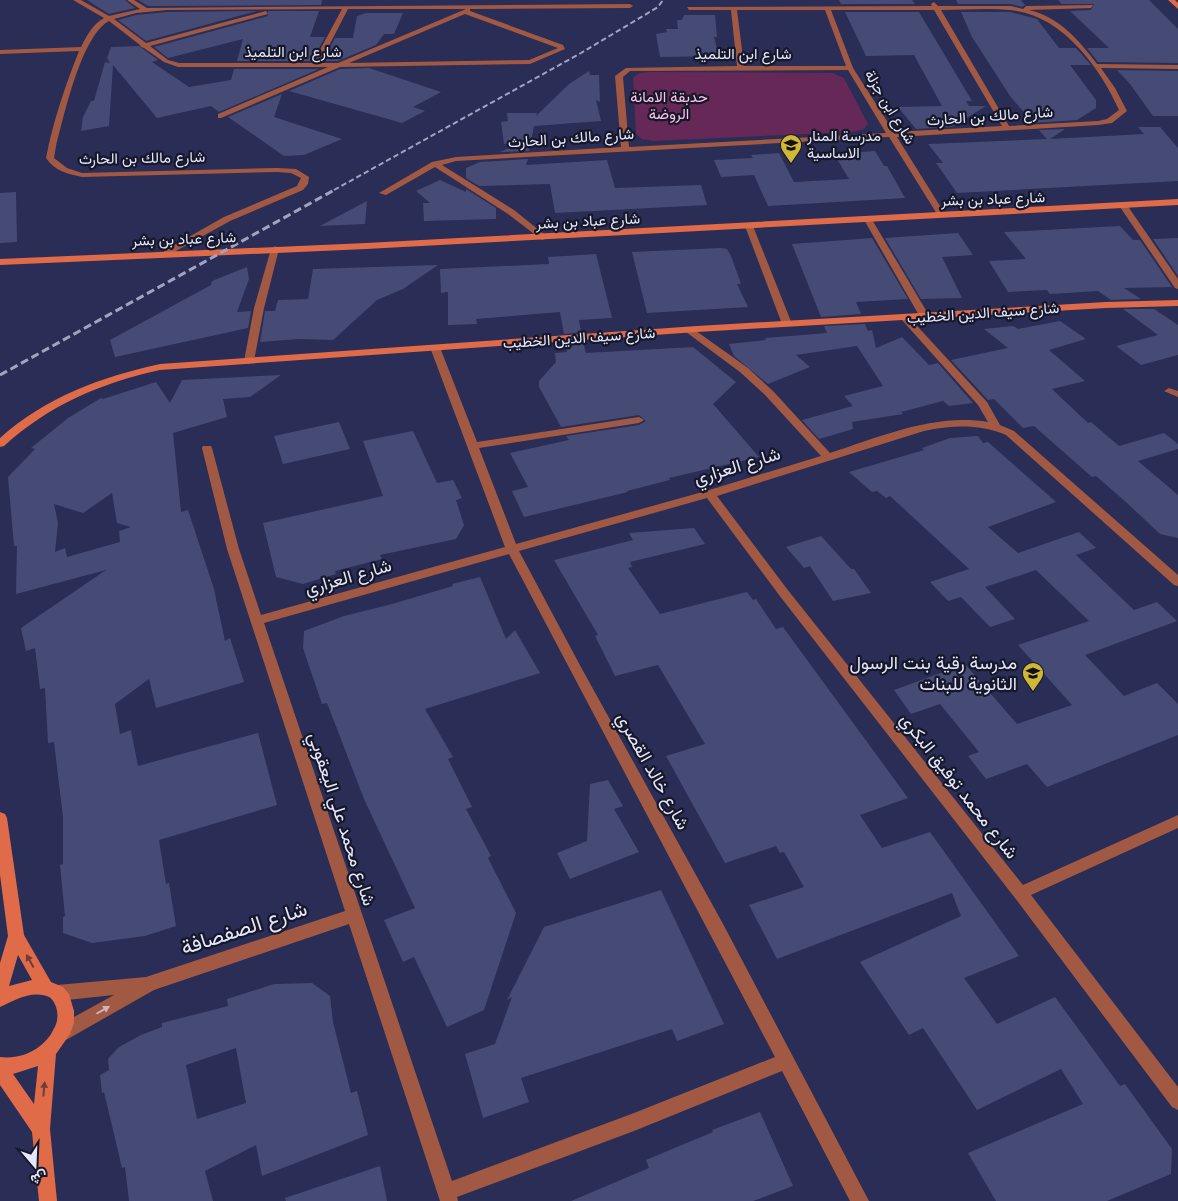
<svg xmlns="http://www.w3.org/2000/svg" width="1178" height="1201" viewBox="0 0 1178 1201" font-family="'PT Sans',Vazirmatn,sans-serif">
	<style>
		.green { fill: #652857 }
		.building { fill: #464b75; fill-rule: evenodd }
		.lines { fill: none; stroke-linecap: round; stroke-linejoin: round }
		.street { fill: #a25943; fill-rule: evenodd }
		.secondary { fill: #df6b48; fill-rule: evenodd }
		.rail-far1 { stroke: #a1a4c0; stroke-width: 2; stroke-dasharray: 5.5 3; stroke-linecap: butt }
		.rail { stroke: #a1a4c0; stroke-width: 3; stroke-dasharray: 8 4; stroke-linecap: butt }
		.oneway { fill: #703d38 }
		.oneway2 { fill: #cdb5bb }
		.labels { text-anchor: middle; stroke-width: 4.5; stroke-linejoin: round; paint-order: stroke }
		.far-street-label { font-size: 15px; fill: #e4e7fc; stroke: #16182a }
		.far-park-label { font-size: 15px; fill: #fbc4ea; stroke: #16182a }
		.far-poi-label { font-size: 15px; fill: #e4e7fc; stroke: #16182a; text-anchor: start }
		.street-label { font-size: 18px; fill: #e4e7fc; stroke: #16182a }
		.poi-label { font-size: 18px; fill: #e4e7fc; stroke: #16182a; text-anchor: end }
		.near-street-label { font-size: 21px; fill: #e4e7fc; stroke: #16182a }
	</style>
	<rect width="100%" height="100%" fill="#2a2d55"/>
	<!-- green -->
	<polygon class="green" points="651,72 833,73 844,78 868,124 864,129 853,132 653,141 642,139 636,134 633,78 639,73"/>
	<!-- building -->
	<g class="building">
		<polygon points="87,0 125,0 135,8 109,14"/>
		<polygon points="138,0 322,0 321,5 148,6"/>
		<polygon points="839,0 912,0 915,4 841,4"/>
		<polygon points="956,0 1021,0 1025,5 1022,7 1011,4 958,4"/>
		<polygon points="1058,0 1149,0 1178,29 1178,63 1098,62 1087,48 1109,48 1070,11 1091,10 1094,4 1062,4"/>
		<polygon points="257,11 146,41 118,20 136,15 167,12"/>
		<polygon points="268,11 319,11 310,37 325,37 312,61 237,61 243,39 168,58 154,47 268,16"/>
		<polygon points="845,12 919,12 972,101 966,101 969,106 986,106 952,127 916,129 898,107 942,106 914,55 866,56"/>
		<polygon points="961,12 1010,12 1037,19 1059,48 1076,48 1091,65 1070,65 1096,100 1096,108 1077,120 1033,123 1010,96 972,37"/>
		<polygon points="366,13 403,13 394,34 384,34 376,45 338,61 323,61 335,38 353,38 357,16"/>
		<polygon points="684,15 715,15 717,37 714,37 719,56 660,57 656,34 667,32 666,29 678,29 677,20 682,20"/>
		<polygon points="139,46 158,60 152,62 189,87 231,80 234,69 319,69 219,112 211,106 157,118 113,65 109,126 81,131 83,117 91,101 94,101 105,62 110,63 107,58 111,47"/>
		<polygon points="369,68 441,92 413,107 425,111 402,123 289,91 340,69"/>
		<polygon points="1117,70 1178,71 1178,116 1153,116 1130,84"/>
		<polygon points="589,71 590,75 599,75 600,102 596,100 601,121 534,126 529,151 500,152 520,143 504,144 501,122 508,121 507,113 537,113 536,116 569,84"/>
		<polygon points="282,94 274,117 342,139 304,155 284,156 228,117"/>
		<polygon points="1138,127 1160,127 1178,148 1178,181 957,193 936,163 943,163 928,144 1047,139 1039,130 1065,129 1050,139 1144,134"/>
		<polygon points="875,151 884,166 887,166 905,198 768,206 754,175 721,177 714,160 753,158 751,155 779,153 794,182 849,179 834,154"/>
		<polygon points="528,159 526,165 607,160 615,188 701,185 707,205 555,213 550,184 479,186 466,178 466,168 480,162"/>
		<polygon points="440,180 466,192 466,189 496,208 496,219 424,221 423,203 430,203 416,191"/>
		<polygon points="16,192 17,242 0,243 0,193"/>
		<polygon points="367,201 365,224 320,226"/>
		<polygon points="1120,226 1133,240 1140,240 1172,287 1124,288 1141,299 1111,300 1098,291 1050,294 1047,290 1008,292 989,261 1026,259 1004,232"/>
		<polygon points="958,233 973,255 942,257 962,298 921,299 885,238"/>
		<polygon points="872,238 908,299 856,302 861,314 821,317 792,244"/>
		<polygon points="1178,238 1178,276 1153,239"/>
		<polygon points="721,248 727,249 731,256 741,284 737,284 748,307 647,313 632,252"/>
		<polygon points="596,254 612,318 579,320 581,332 564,334 560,312 476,319 477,324 448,325 448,292 441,293 440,269 549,264 548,257"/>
		<polygon points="438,265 403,289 377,300 333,340 299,339 260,342 265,311 275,311 278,300 308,299 313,269"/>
		<polygon points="247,267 249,279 237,312 251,311 248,328 115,357 110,340 211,285 212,281"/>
		<polygon points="1123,309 1154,309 1178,325 1178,355 1141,365 1116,346 1158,335"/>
		<polygon points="1060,321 1086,339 1049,350 1085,381 1052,389 1088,423 1091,422 1119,446 1164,433 1178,444 1178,449 1138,461 1178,495 1178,538 1160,534 1127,503 1096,476 1092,477 1034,426 1023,428 994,399 988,400 951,360 1008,348 984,329 1013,326 1018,329"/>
		<polygon points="865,324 868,331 872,330 876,348 902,337 929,365 938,363 973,403 949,406 943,401 901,412 903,414 852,422 853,429 819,439 802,420 853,406 844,396 883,386 857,346 796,355 810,367 768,384 734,356 729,344 766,340 765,338 827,333 824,326"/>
		<polygon points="583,342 586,353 693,347 736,382 713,404 759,457 669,478 670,480 627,491 628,492 524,517 512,491 528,487 510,453 569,440 566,436 639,425 646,421 639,415 561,427 539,387 539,381 556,362 555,353 567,352 565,343"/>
		<path d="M281,375l-31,22 -27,2 4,18 -54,16 8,79 7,-2 26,79 11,52 5,-3 14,44 -88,26 -7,-29 -34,25 5,30 11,-4 7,36 120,-33 19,72 -118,35 7,44 3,-1 7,43 -31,10 -53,7 -29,-10v-16l2,-1 -5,-51 3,-1v-47l-9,-75 -6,1 -3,-55 -5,1 -5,-41 -9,3 -5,-23 85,-58 -90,24 1,-48h-3l-6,-69 27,-28 -4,-1 37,-30 33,-20 2,1 53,-17 14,21 12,-23zM112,493l5,30 14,4 -12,4 1,11 -53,15 -2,-9 -10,4 3,-29 -4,-19 29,9z"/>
		<polygon points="339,422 350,449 283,464 274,436"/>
		<polygon points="413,431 437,483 453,480 462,498 456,500 464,525 456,539 380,555 382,559 335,571 336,574 303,584 276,577 263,523 383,496 363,441"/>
		<polygon points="978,436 983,443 988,442 1056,502 988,527 1018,553 1079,532 1096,548 1076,555 1134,610 1157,602 1177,621 1085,655 1124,696 1157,683 1178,704 1178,735 1047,787 1027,764 986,779 968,756 979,752 940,704 911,714 894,690 965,664 1017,724 1072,705 1018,645 1089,621 1036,570 985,587 1015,619 990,627 961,597 948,601 930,582 969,569 890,496 886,498 877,491 872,492 849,472 924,450 922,448 950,438"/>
		<polygon points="694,528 705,544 630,562 632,567 628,568 660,614 747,592 753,600 756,599 776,629 783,627 908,798 860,815 882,848 930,832 1019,956 964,978 997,1024 1055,997 1120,1086 1125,1084 1172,1149 1171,1174 1107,1201 996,1201 968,1153 1083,1104 1061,1069 977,1110 923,1028 909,1035 860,962 961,916 952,893 777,959 749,905 804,887 784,852 780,853 776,846 725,863 666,756 705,744 658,665 615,676 595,636 598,635 554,560 633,540 629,533"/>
		<polygon points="821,536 851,569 854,569 871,593 833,601 810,566 804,568 786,547"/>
		<polygon points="480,577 506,639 515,630 540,673 425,709 453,757 448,759 472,807 466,809 491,856 488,858 516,913 484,1010 447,1027 414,957 403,962 384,920 415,908 364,799 327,703 322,704 303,648 304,631 344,616 392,604 453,586 452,584"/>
		<polygon points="608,780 623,806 614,809 639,852 570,879 557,853 587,841 590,784"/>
		<polygon points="661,890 724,1024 677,1041 672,1029 521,1078 529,1102 483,1118 465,1054 495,1044 512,997 507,1000 544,927"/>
		<path d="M312,983l18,13 3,26 18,71 6,-2 11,44 -106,41 -6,-31 -51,26 8,30h-84l-4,-34 -3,1 -18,-76 -2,1 -2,-18 9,-5 -1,-11 11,-12 22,-12 21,-8v-4l66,-17 -1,-7 47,-15zM236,1048l10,55 -49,16 -11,-54z"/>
		<polygon points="760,1112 793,1186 753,1201 571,1201 649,1168 646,1160 713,1132 712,1130"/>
		<polygon points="380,1166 387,1201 286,1201 285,1198"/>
	</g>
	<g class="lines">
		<!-- street -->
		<g class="street">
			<path d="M73,0h8l28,16 31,-7 -13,-9h7l13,8 483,-4 3,2 -3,2 -160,1v2l93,34 2,4 -35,15 -190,3 -119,51h-3v-4l110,-47h-150l-14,-5 -20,-14 -3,-1 -1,-2 -31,-24c-28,15 -45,95 -53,125l-2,12 13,10 15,5 195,-5 19,1 13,8 -1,7 -5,6 -73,31 -63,35 -3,-1v-4l60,-34 73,-31 4,-8 -10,-5 -14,-1 -195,5c-15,-3 -27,-6 -36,-19 7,-36 19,-72 33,-107l-79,3v-4l81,-3c6,-12 11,-22 23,-29zM342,9l-29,54h-134l-11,-3 -18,-14 118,-32 -2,-3 -120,32 -32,-24 22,-6 31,-3zM348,9h118l-128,54h-18zM465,14l93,34 -29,12 -180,3z"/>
			<path d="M934,2l4,4h73l12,3 3,-3 67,-1 -2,3 -62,2c30,7 50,30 68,54l81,1v4l-77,-1 14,20 12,23 -15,12 -14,2 -201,12 48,77 -4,3 -4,-3 -48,-77 -433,24 -14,4 72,45 31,25v4l-3,1 -34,-26 -73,-47 -49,28 -7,-2 53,-31 24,-5 165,-10 -6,-71 11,-8 111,-2 -6,-56h-42l-2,-3 245,-1 -1,-2zM737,10h88l21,56h-102zM831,10h103l68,116 -108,6 -41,-64zM941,10c23,0 46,-2 69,0 51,4 90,57 109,100l-12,9 -9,2 -89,5zM848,70l38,63 -257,14 -6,-70 7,-6z"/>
			<polygon points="1124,204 1127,205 1178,279 1178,289 1175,288 1120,207"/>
			<polygon points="864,216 871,218 930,317 928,319 922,319 920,317 863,218"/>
			<polygon points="746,224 753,226 792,324 790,326 784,326 782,324 745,226"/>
			<polygon points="275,246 279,249 264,308 254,361 249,364 244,361 254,308 271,249"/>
			<path d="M905,315l3,1 79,86 13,23 14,6 164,144v11l-4,-1 -168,-150c-27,-11 -53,-10 -82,-4l-207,65 70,93 236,296 155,-70v13l-147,67 147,192v23l-6,-3 -157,-209 -236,-303 -72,-97 -188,53 63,118 140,253 147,279h-19l-68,-130 -148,60 -177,66 1,4h-18l-91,-277 -195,66 -88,50 -6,2 -6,-2 -3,-6 3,-6 60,-33 -57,6 -6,-2 -2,-6 2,-6 6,-2 89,-8 199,-66 -118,-362 -25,-101 1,-2h8l1,2 27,101 22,66 244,-68 -74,-197 2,-2h6l2,2 36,92 162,-25 5,3 -5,3 -160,25 37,96 190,-53 115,-35 -56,-61 -25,-23 -54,-40v-4h6l56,40 25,23 57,62c50,-16 104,-40 158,-31l-10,-17 -76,-85 -2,-2zM509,554l266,503 -141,56 -182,68 -188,-558z"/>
			<polygon points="1169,388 1178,391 1178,397 1164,391"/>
		</g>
		<!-- secondary -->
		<g class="secondary">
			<polygon points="1168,0 1175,0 1178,3 1178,9"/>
			<polygon points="1178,199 1178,205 366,249 0,265 0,259 366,243"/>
			<path d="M1178,300v6l-72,2 -409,24 -537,38c-59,13 -111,35 -156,76l-4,1v-9c46,-41 101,-61 160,-74l537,-38 409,-24z"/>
			<path d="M0,812l5,2 2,4 17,117 27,47 12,5 6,7 5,17v12l-4,11 -14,20 -6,75 7,72h-18l-7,-69 -32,-47v-28c8,1 16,0 23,-2 23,-7 46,-35 28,-57 -18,-9 -35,2 -51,9v-44l8,-27 -8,-61zM18,955l14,25 -23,6zM38,1066l-4,38 -21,-30z"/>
		</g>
		<!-- rail-far1 -->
		<polyline class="rail-far1" points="334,190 581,53 658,7 663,0"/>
		<!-- rail -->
		<polyline class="rail" points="0,375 336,189"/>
	</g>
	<!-- one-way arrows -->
	<defs><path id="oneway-solid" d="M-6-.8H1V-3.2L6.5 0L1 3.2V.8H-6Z" transform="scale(1.25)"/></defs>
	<g class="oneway">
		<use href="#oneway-solid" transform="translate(30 961) rotate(-119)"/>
		<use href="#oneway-solid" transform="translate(44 1089) rotate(-85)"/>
	</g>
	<use class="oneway2" href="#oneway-solid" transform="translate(103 1010) rotate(-30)"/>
	<!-- icons -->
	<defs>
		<g id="school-pin" transform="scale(1.125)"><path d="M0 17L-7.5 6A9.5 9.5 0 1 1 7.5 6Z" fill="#d1b736" stroke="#16182a"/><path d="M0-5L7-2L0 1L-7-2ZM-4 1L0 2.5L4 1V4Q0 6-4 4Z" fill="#111"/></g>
	</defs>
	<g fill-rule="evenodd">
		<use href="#school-pin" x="791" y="145"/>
		<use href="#school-pin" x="1033" y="673"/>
	</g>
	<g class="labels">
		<!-- far-street labels -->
		<g class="far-street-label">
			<text x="293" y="57">شارع ابن التلميذ</text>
			<text x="743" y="59">شارع ابن التلميذ</text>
			<text transform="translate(890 107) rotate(59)" y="5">شارع ابن جزلة</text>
			<text transform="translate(990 116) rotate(-4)" y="5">شارع مالك بن الحارث</text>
			<text transform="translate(571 138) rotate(-4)" y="5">شارع مالك بن الحارث</text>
			<text transform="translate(142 158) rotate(-1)" y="5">شارع مالك بن الحارث</text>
			<text transform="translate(993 199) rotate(-2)" y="5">شارع عباد بن بشر</text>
			<text transform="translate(588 221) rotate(-3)" y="5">شارع عباد بن بشر</text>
			<text transform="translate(184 239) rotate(-2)" y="5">شارع عباد بن بشر</text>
			<text transform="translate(983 313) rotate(-4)" y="5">شارع سيف الدين الخطيب</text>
			<text transform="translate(579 338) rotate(-4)" y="5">شارع سيف الدين الخطيب</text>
		</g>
		<!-- far-park labels -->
		<g class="far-park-label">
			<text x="669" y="102">حدبقة الامانة<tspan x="669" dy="17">الروضة</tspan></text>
		</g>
		<!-- far-poi labels -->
		<g class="far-poi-label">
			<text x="807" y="141">مدرسة المنار<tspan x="807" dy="17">الاساسية</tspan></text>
		</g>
		<!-- street labels -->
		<g class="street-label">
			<text transform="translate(737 466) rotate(-17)" y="6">شارع العزاري</text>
			<text transform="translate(348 577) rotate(-16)" y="6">شارع العزاري</text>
			<text transform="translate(653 771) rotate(61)" y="6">شارع خالد القصري</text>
			<text transform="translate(959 786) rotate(52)" y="6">شارع محمد توفيق البكري</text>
			<text transform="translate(342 819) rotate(72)" y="6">شارع محمد علي اليعقوبي</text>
		</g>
		<!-- poi labels -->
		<g class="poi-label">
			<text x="1017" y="669">مدرسة رقية بنت الرسول<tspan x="1017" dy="21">الثانوية للبنات</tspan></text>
		</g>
		<!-- near-street labels -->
		<g class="near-street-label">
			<text transform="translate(244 928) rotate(-18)" y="7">شارع الصفصافة</text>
		</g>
	</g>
	<!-- north arrow -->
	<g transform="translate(35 1166) rotate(161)" stroke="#16182a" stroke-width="4" paint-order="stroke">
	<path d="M0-4L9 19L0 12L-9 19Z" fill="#e4e7fc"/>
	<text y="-8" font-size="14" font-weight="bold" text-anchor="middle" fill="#e4e7fc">ش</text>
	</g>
</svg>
